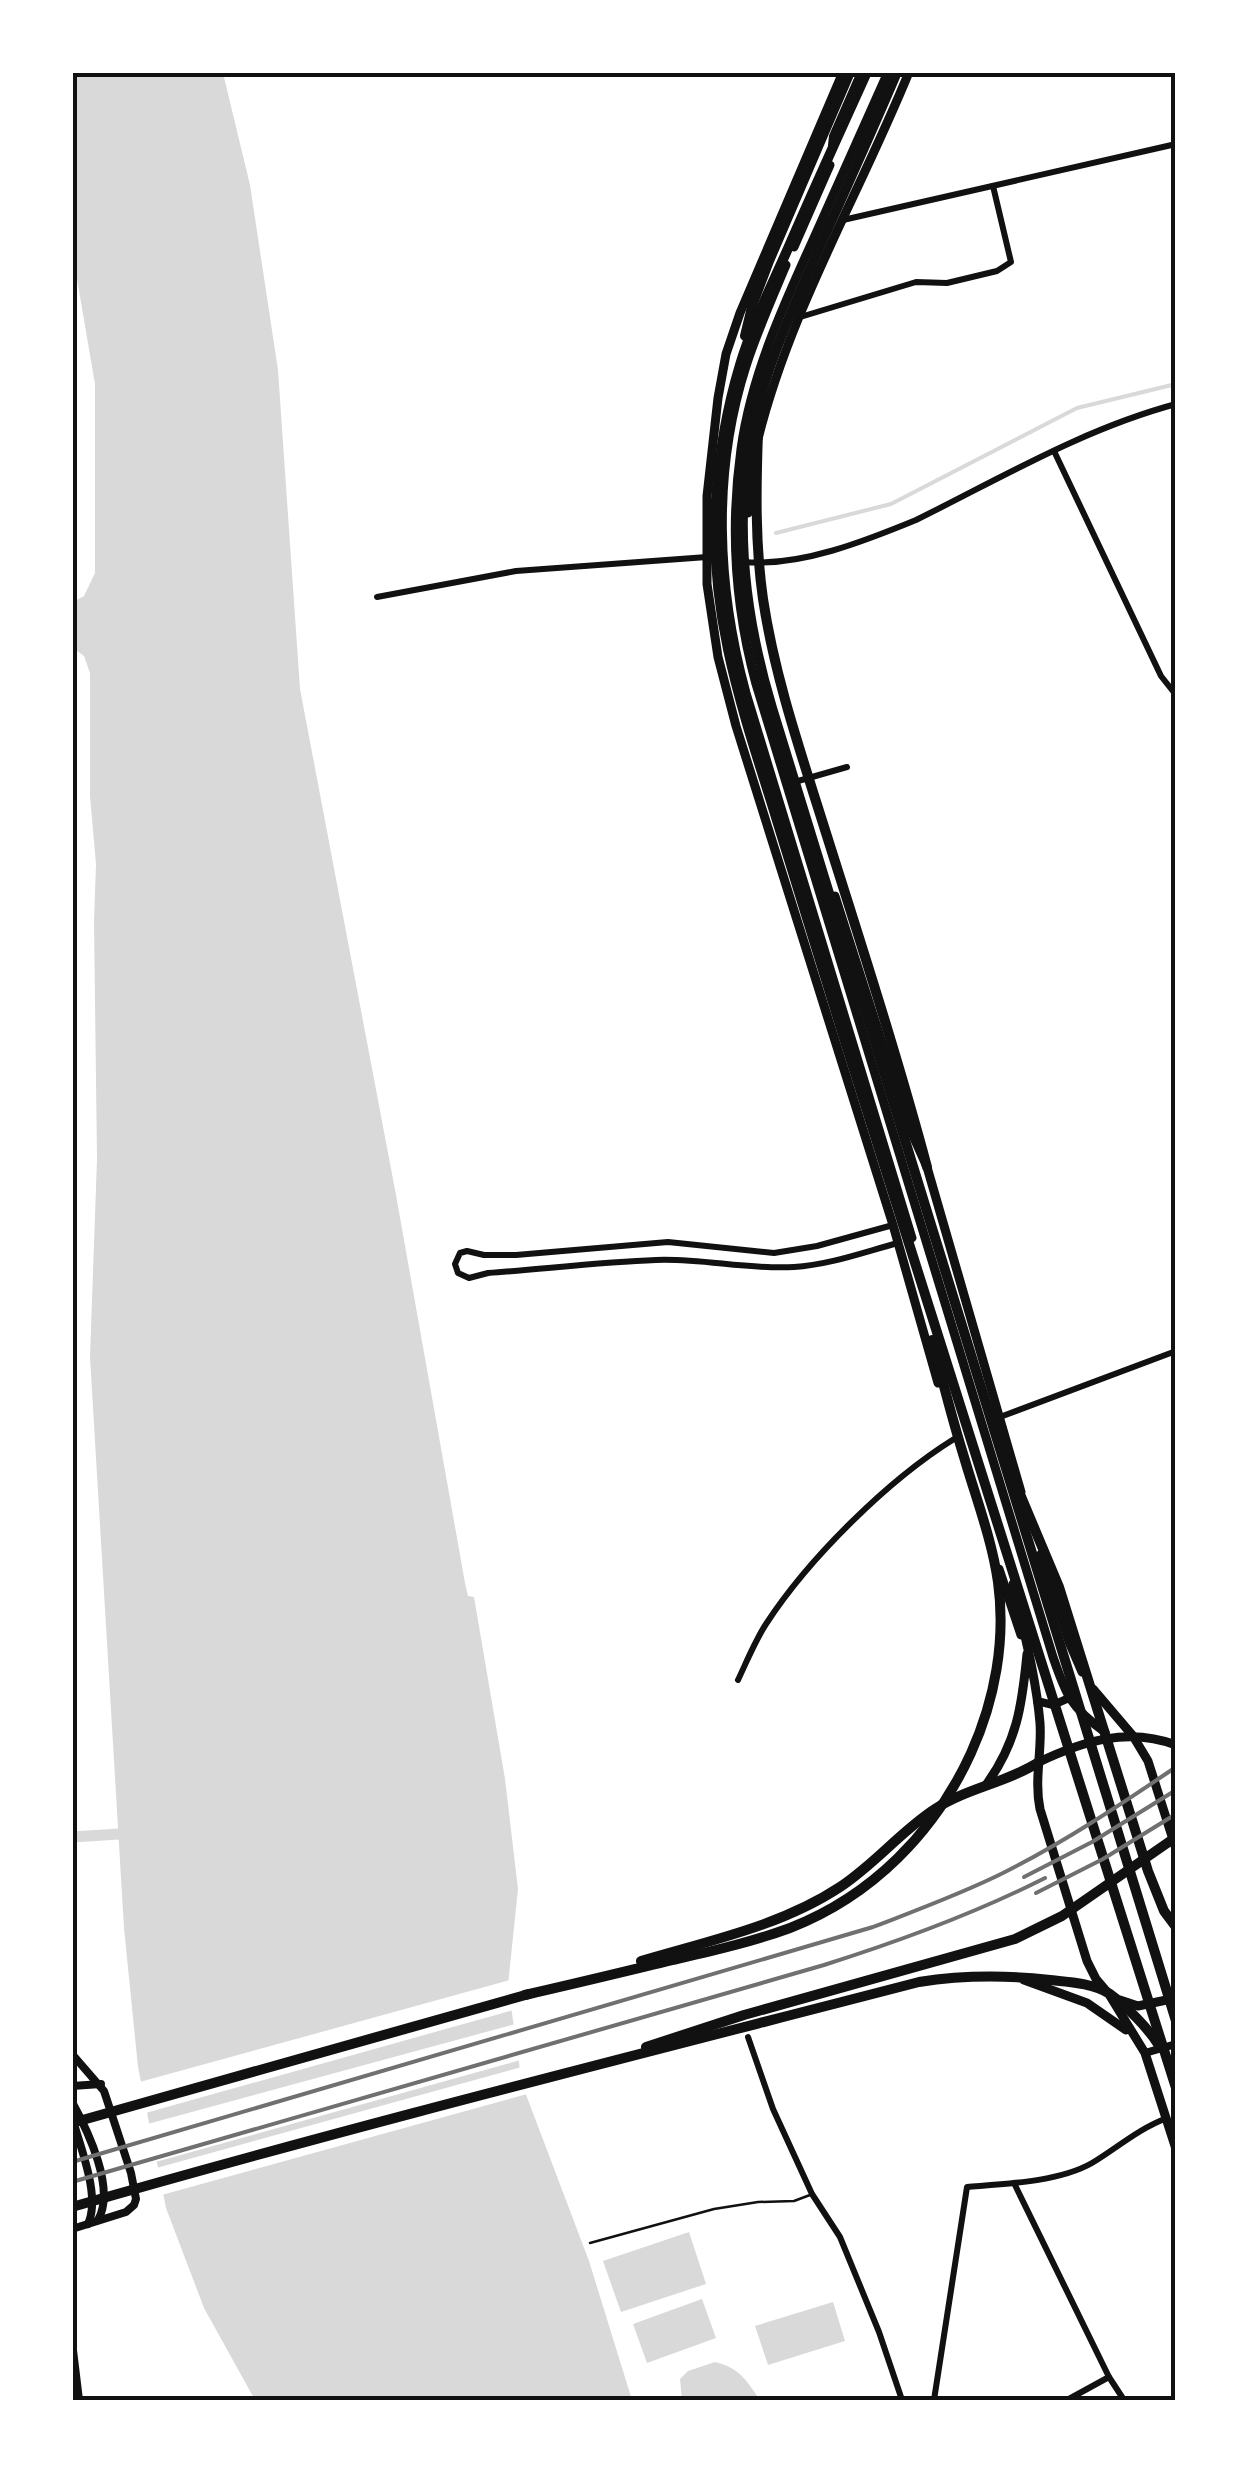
<svg xmlns="http://www.w3.org/2000/svg" width="1248" height="2473" viewBox="0 0 1248 2473" font-family="Raleway,sans-serif">
	<style>
		.water { fill: #d9d9d9 }
		.pier { fill: #fff }
		.lines { fill: none; stroke-linecap: round; stroke-linejoin: round }
		.stream { stroke: #d9d9d9; stroke-width: 4 }
		.canal { stroke: #d9d9d9; stroke-width: 11 }
		.service { stroke: #111; stroke-width: 2.5 }
		.minor { stroke: #111; stroke-width: 6 }
		.tertiary { stroke: #111; stroke-width: 8 }
		.secondary { stroke: #111; stroke-width: 9 }
		.primary { stroke: #111; stroke-width: 9 }
		.trunk { stroke: #111; stroke-width: 10 }
		.rail { stroke: #707070; stroke-width: 4 }
		.neatline { fill: none; stroke: #111; stroke-width: 4 }
	</style>
	<rect width="100%" height="100%" fill="#fff"/>
	<!-- water -->
	<g class="water">
		<polygon points="73,73 223,73 250,185 278,370 300,689 396,1195 465,1583 468,1596 474,1597 505,1779 518,1889 508,1985 522,2084 589,2261 632,2400 255,2400 204,2308 166,2208 138,2067 124,1928 90,1357 97,1159 94,921 96,864 90,796 90,673 84,656 73,648 73,602 84,596 95,573 95,384 72,250"/>
		<polygon points="689,2232 706,2284 621,2312 603,2261"/>
		<polygon points="702,2299 716,2338 647,2363 633,2324"/>
		<polygon points="833,2302 845,2341 768,2365 755,2326"/>
		<path d="M715,2362c25,6 31,18 45,38h-78l-2,-21 8,-8z"/>
	</g>
	<!-- pier -->
	<g class="pier">
		<polygon points="514,1979 517,2009 142,2114 136,2083"/>
		<polygon points="519,2023 524,2059 152,2163 144,2125"/>
		<polygon points="525,2066 531,2093 158,2196 153,2169"/>
	</g>
	<g class="lines">
		<!-- stream -->
		<polyline class="stream" points="776,533 891,504 1077,408 1176,384"/>
		<!-- canal -->
		<polyline class="canal" points="72,1837 119,1834"/>
		<!-- service -->
		<polyline class="service" points="590,2243 714,2209 758,2202 794,2201 810,2195"/>
		<!-- minor -->
		<g class="minor">
			<polyline points="831,145 832,136 860,72"/>
			<polyline points="843,220 1176,144"/>
			<polyline points="797,318 916,282 947,283 997,271 1011,262 993,186"/>
			<polyline points="1054,451 1161,676 1176,695"/>
			<path d="M744,562c56,5 121,-21 172,-42 85,-42 167,-91 260,-116"/>
			<polyline points="377,597 516,571 707,557"/>
			<polyline points="798,781 847,767"/>
			<path d="M893,1225l-76,21 -43,7 -106,-11 -152,13h-32l-17,-4 -7,2 -5,11 3,9 11,5 19,-5c56,-4 112,-11 168,-13 46,-2 91,10 138,7 35,-2 70,-15 104,-24"/>
			<polyline points="1000,1417 1176,1351"/>
			<path d="M738,1680c9,-19 17,-39 28,-56 43,-66 122,-144 188,-185"/>
			<polyline points="748,2037 773,2109 812,2194 840,2237 879,2332 902,2400"/>
			<polyline points="1014,2183 1109,2377 1067,2400"/>
			<polyline points="1109,2377 1124,2400"/>
			<path d="M934,2400l33,-213c37,-3 92,-5 125,-24 25,-15 46,-34 75,-45"/>
		</g>
		<!-- tertiary -->
		<g class="tertiary">
			<polyline points="1037,1701 1053,1705 1069,1698"/>
			<polyline points="1145,2053 1176,2044"/>
			<polyline points="72,2054 104,2091 131,2173 136,2199 134,2205 126,2212 72,2229"/>
			<polyline points="72,2086 101,2084"/>
			<path d="M72,2102c16,29 44,87 26,118"/>
			<path d="M72,2117c8,30 29,79 16,107"/>
			<polyline points="72,2342 79,2400"/>
		</g>
		<!-- secondary -->
		<g class="secondary">
			<polyline points="843,72 740,313 726,354 718,398 707,496 707,584 718,657 736,726 893,1225 938,1383"/>
			<path d="M758,439c32,-129 101,-244 151,-367"/>
			<polyline points="748,513 753,459"/>
			<polyline points="835,896 909,1127 927,1167 1021,1492"/>
			<polyline points="1041,1554 1069,1642 1082,1672"/>
			<polyline points="999,1569 1021,1635"/>
			<polyline points="1093,1689 1133,1736"/>
			<path d="M986,1785c31,-43 36,-79 41,-131"/>
			<polyline points="1024,1980 1087,2003 1126,2030"/>
			<polyline points="1110,1996 1145,2053 1176,2149"/>
		</g>
		<!-- primary -->
		<g class="primary">
			<path d="M888,72c-25,56 -50,112 -75,168 -30,66 -62,136 -72,209 -11,79 -6,158 15,235l297,973c13,38 18,51 52,75"/>
			<polyline points="794,247 830,165"/>
			<path d="M786,265c-14,33 -29,67 -40,101 -34,106 -29,221 0,327l166,545"/>
			<path d="M1013,1584c10,45 23,92 27,139 2,29 -6,57 0,86l47,152 9,18 11,13"/>
			<polyline points="1133,1736 1148,1761 1176,1849"/>
			<path d="M1039,1762c44,-21 89,-35 137,-17"/>
			<polyline points="1120,2000 1138,2006 1176,1998"/>
		</g>
		<!-- trunk -->
		<g class="trunk">
			<path d="M867,72c-25,55 -50,110 -74,165 -18,42 -40,84 -53,128 -13,43 -21,90 -24,135 -7,109 23,200 55,301 24,78 48,156 72,234 109,351 224,701 333,1053"/>
			<path d="M897,72c-26,61 -53,121 -80,181 -29,65 -58,129 -69,201 -13,86 -1,171 24,254l404,1313"/>
			<polyline points="745,336 753,303 769,261 850,72"/>
			<path d="M758,432c-2,56 -3,111 5,167 12,80 39,157 63,234 35,111 71,222 101,334"/>
			<polyline points="1017,1487 1059,1587 1148,1871 1164,1911 1176,1927"/>
			<path d="M641,1961c67,-20 140,-35 199,-74 35,-23 61,-56 95,-78 32,-21 71,-26 104,-47"/>
			<path d="M525,1995c49,-11 98,-23 148,-35 39,-9 79,-18 117,-32 82,-32 145,-96 181,-175 24,-53 35,-113 27,-171 -6,-42 -22,-84 -34,-125 -12,-38 -22,-78 -32,-117"/>
			<polyline points="646,2047 744,2015 1015,1939 1062,1916 1176,1837"/>
			<polyline points="72,2123 529,1994"/>
			<path d="M72,2207c281,-81 565,-152 847,-225 45,-7 86,-7 131,-2 19,2 43,3 60,14 15,11 38,34 48,50"/>
		</g>
		<!-- rail -->
		<g class="rail">
			<polyline points="1024,1877 1092,1842 1176,1790"/>
			<polyline points="1036,1893 1103,1859 1176,1814"/>
			<path d="M72,2162l801,-235c44,-17 88,-33 130,-54 60,-30 117,-68 173,-106"/>
			<path d="M72,2182l752,-217c76,-24 150,-51 221,-87"/>
		</g>
	</g>
	<!-- border -->
	<rect width="1248" height="2473" fill="none" stroke="#ffffff" stroke-width="150"/>
	<rect x="75" y="75" width="1098" height="2323" class="neatline"/>
</svg>
